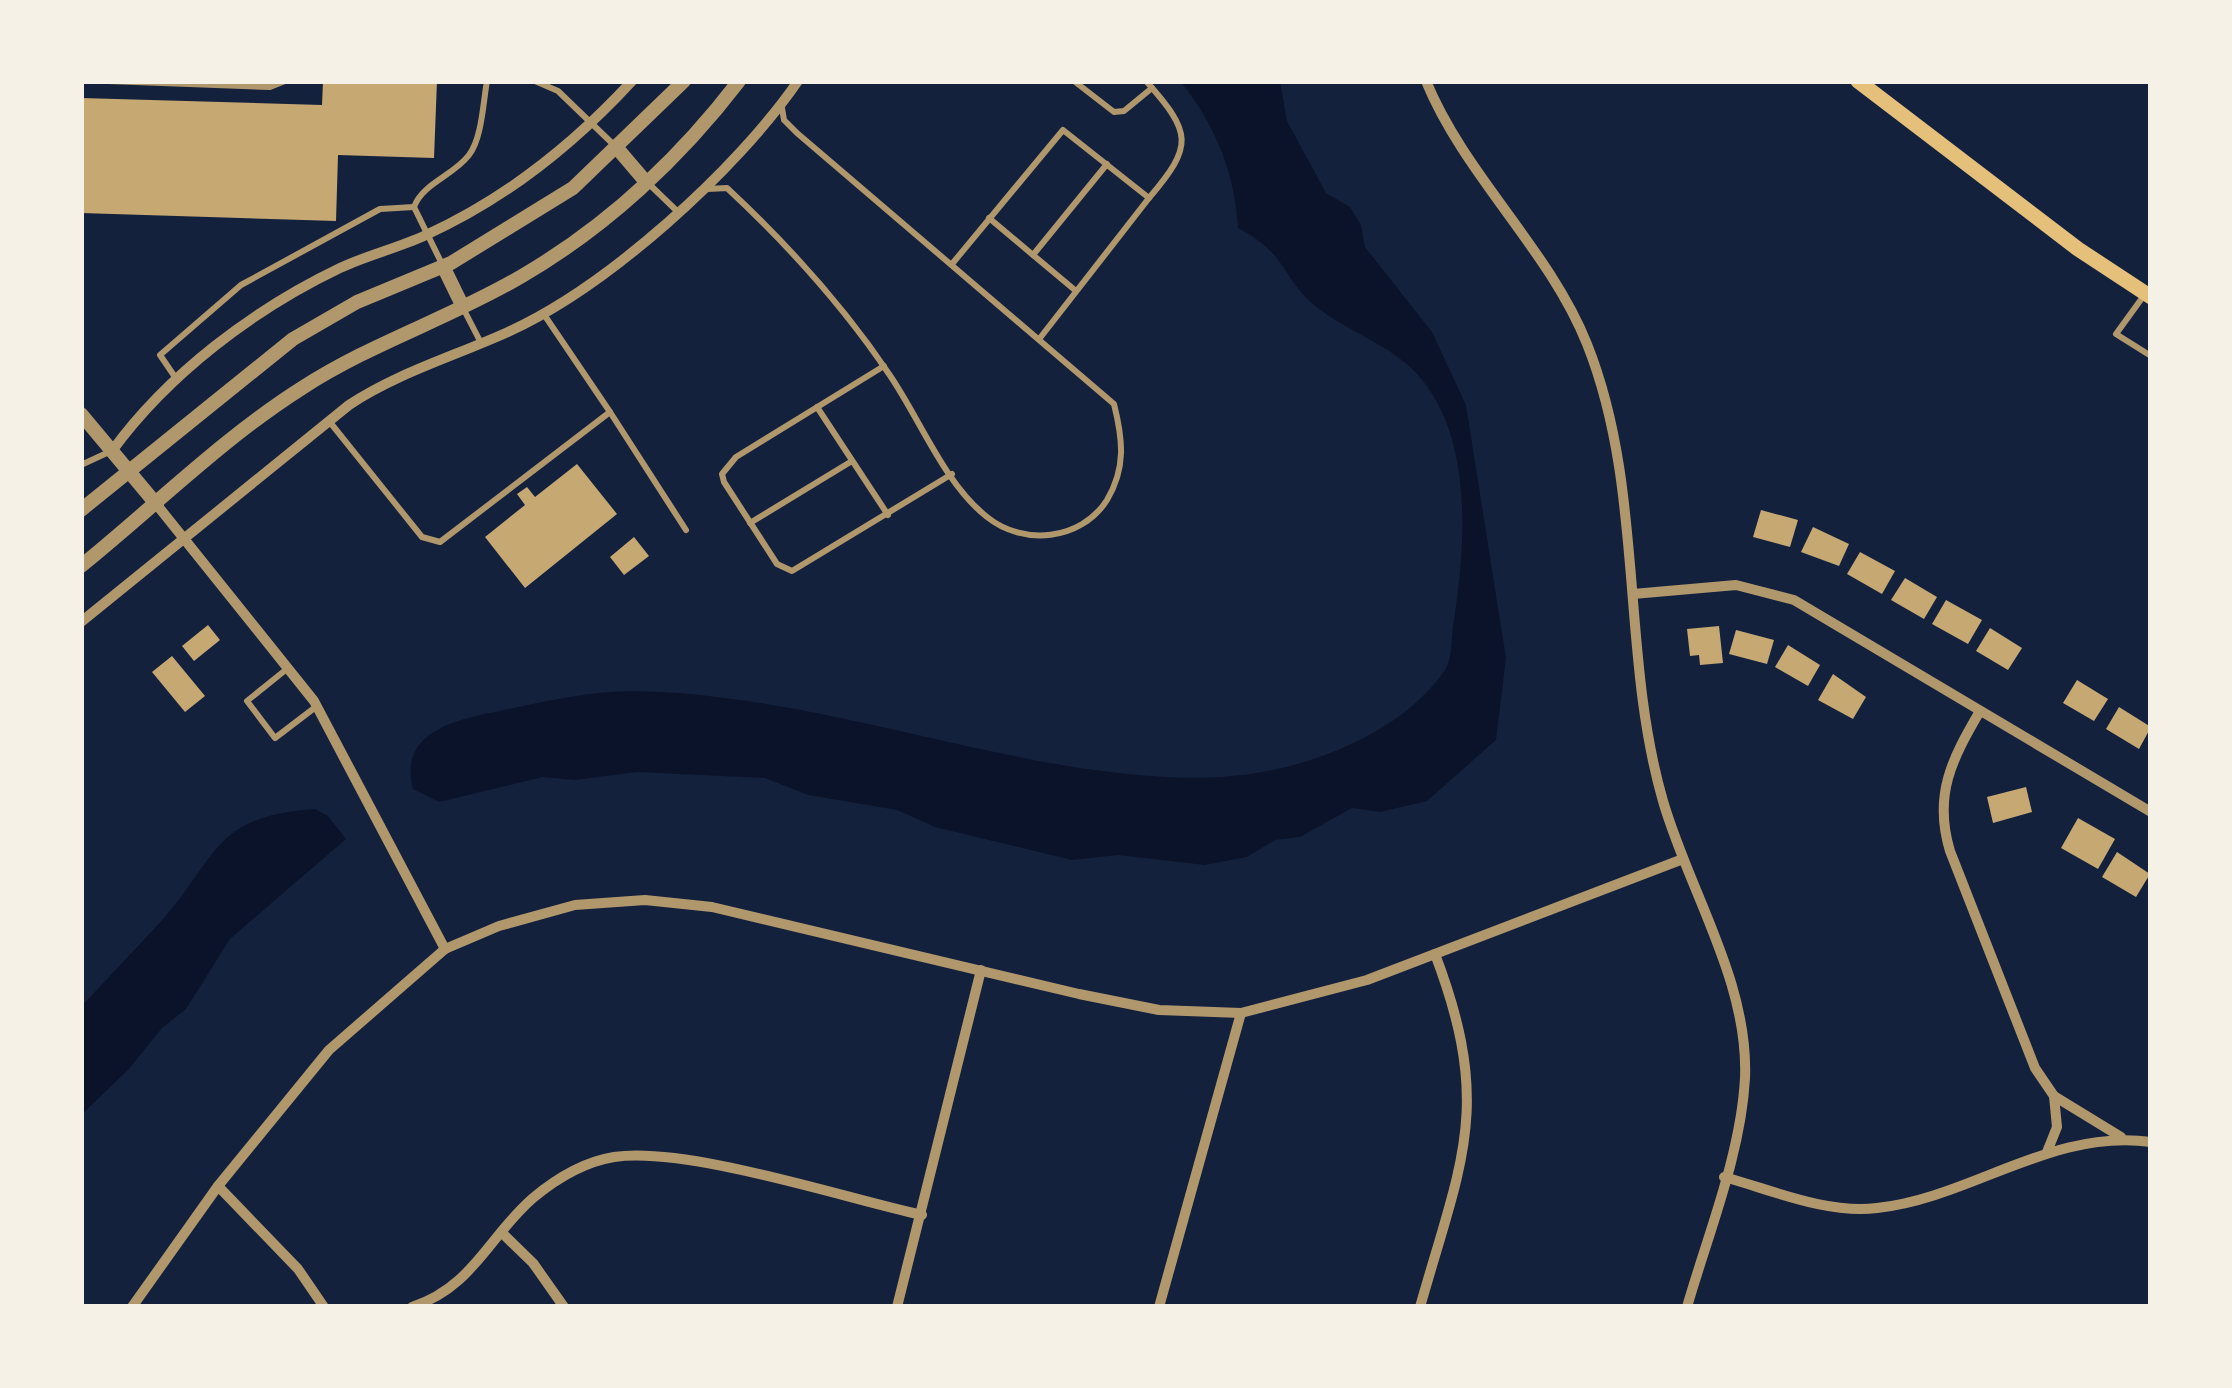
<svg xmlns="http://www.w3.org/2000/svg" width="2232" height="1388" viewBox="0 0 2232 1388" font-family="'Archivo Narrow',sans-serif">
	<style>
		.water { fill: #0b132b }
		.building { fill: #c6a872 }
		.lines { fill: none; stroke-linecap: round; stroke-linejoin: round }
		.service { stroke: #b1986c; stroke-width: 6 }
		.minor { stroke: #b1986c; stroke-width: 10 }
		.tertiary { stroke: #b1986c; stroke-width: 14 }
		.secondary { stroke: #e5c07b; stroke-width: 15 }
	</style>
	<rect width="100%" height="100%" fill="#14213d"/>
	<!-- water -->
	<g class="water">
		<path d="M1180,81h100l7,40 39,72 24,14 11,18 4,22 67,85 34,73 40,253 -10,82 -69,61 -47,11 -28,-4 -52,29 -25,3 -28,17 -42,8 -87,-10 -46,5 -137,-33 -38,-17 -89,-15 -43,-17 -128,-6 -62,8 -32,-3 -104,25 -26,-13c-14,-52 33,-67 76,-76 46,-9 95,-22 143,-22 147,2 291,51 436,75 49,8 105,14 154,11 78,-5 177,-40 223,-107 7,-10 6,-30 8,-44 12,-74 21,-181 -30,-245 -26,-34 -71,-47 -104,-72 -38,-29 -29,-54 -81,-81 -3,-55 -23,-104 -58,-147z"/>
		<path d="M315,809l13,7 18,23 -116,100 -44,70 -24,19 -33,41 -48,46v-108c27,-30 56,-59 83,-89 55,-64 50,-102 151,-109z"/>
	</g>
	<!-- building -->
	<g class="building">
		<polygon points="323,81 437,81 434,158 338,155 336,221 81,213 81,98 322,105"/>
		<polygon points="577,464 617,514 525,588 485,537 525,505 517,494 527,487 535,497"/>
		<polygon points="1761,510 1798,520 1790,547 1753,537"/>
		<polygon points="1813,527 1849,544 1839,566 1801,552"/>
		<polygon points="634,537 649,556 624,575 610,557"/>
		<polygon points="1860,552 1895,571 1882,594 1847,574"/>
		<polygon points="1905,578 1937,597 1924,619 1891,600"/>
		<polygon points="1946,600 1982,620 1968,644 1932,624"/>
		<polygon points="208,625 220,640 194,661 182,646"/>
		<polygon points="1719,626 1723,663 1700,665 1699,655 1690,656 1687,629"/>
		<polygon points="1990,628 2022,648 2008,670 1976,651"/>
		<polygon points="1736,630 1774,640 1767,664 1729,654"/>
		<polygon points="1788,645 1820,665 1808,686 1775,667"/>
		<polygon points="172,656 205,696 185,712 152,672"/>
		<polygon points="1833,674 1866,697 1853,719 1818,700"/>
		<polygon points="2077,680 2108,699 2094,721 2063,703"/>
		<polygon points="2119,707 2151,727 2139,749 2106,729"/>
		<polygon points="2026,787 2032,812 1993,823 1987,797"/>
		<polygon points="2078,818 2115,839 2098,869 2061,848"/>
		<polygon points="2117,852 2150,874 2136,897 2102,877"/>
	</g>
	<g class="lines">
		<!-- service -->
		<g class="service">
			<polyline points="108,81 270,87 285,81"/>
			<polyline points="535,81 558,91 615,146"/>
			<polyline points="1074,81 1114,112 1124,111 1152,88"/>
			<path d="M1146,81c46,52 48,64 3,117"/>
			<polyline points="649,184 678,212"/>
			<path d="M708,189l19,-1c59,55 117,119 162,186 31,45 55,109 98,143 36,29 94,24 120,-17 19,-32 16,-60 7,-96l-317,-271 -13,-13 -2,-12"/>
			<polyline points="989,218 1033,255 1107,164"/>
			<polyline points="1033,255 1076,291"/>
			<path d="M442,264l-28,-57c9,-24 39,-31 55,-52 13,-17 14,-52 18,-74"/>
			<polyline points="952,264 1063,130 1149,198 1040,338"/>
			<polyline points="2145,294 2116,334 2151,356"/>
			<polyline points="463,308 481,343"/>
			<polyline points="884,366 736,457 722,474 724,482 777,564 792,571 952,474"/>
			<polyline points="175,377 160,355 241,285 380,209 414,207"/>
			<polyline points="817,407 888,515"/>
			<polyline points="610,412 686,530"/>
			<polyline points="329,421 422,537 440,542 610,412 543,313"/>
			<polyline points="81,465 109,452"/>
			<polyline points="750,523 852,461"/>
			<polyline points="288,668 247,701 275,738 317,706"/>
		</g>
		<!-- minor -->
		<g class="minor">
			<path d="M1426,81c39,95 123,168 161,263 58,145 33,309 76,457 26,90 86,181 82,277 -4,76 -37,156 -58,229"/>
			<path d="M112,451c56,-77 142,-142 228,-183 28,-13 58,-20 86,-33 79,-36 148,-91 206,-154"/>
			<polyline points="157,505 314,701 445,949"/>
			<polyline points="1633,594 1736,585 1794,600 2151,812"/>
			<path d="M81,622l268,-217c48,-32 106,-49 159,-73 99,-45 228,-161 290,-251"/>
			<path d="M1980,711c-28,48 -47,84 -30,140l85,217 19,28 67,41"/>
			<polyline points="2047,1152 2057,1127 2054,1096"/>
			<path d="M1724,1177c48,13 102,37 153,31 94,-10 175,-80 274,-66"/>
			<polyline points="218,1186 298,1269 324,1307"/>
			<polyline points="502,1233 533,1263 564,1307"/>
			<polyline points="132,1307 218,1186 329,1050 445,949 499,926 575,905 645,900 712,907 1079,994 1159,1010 1241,1013 1367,980 1683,859"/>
			<path d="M412,1307c61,-20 76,-70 121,-109 24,-20 50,-36 81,-41 73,-11 230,41 308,58"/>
			<polyline points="897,1307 981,970"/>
			<polyline points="1159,1307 1241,1013"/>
			<path d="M1420,1307c42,-148 73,-200 15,-353"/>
		</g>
		<!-- tertiary -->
		<g class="tertiary">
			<polyline points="617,148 646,182"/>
			<polyline points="443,266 462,305"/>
			<polyline points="81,414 157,505"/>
			<polyline points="81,510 293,339 357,302 451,263 573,188 684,81"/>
			<path d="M81,566c73,-59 142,-128 221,-178 69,-45 149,-70 220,-112 84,-49 158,-118 217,-195"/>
		</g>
		<!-- secondary -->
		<polyline class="secondary" points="1858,81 2078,249 2151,297"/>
	</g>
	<!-- border -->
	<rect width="2232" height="1388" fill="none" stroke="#f6f1e7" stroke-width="168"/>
</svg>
